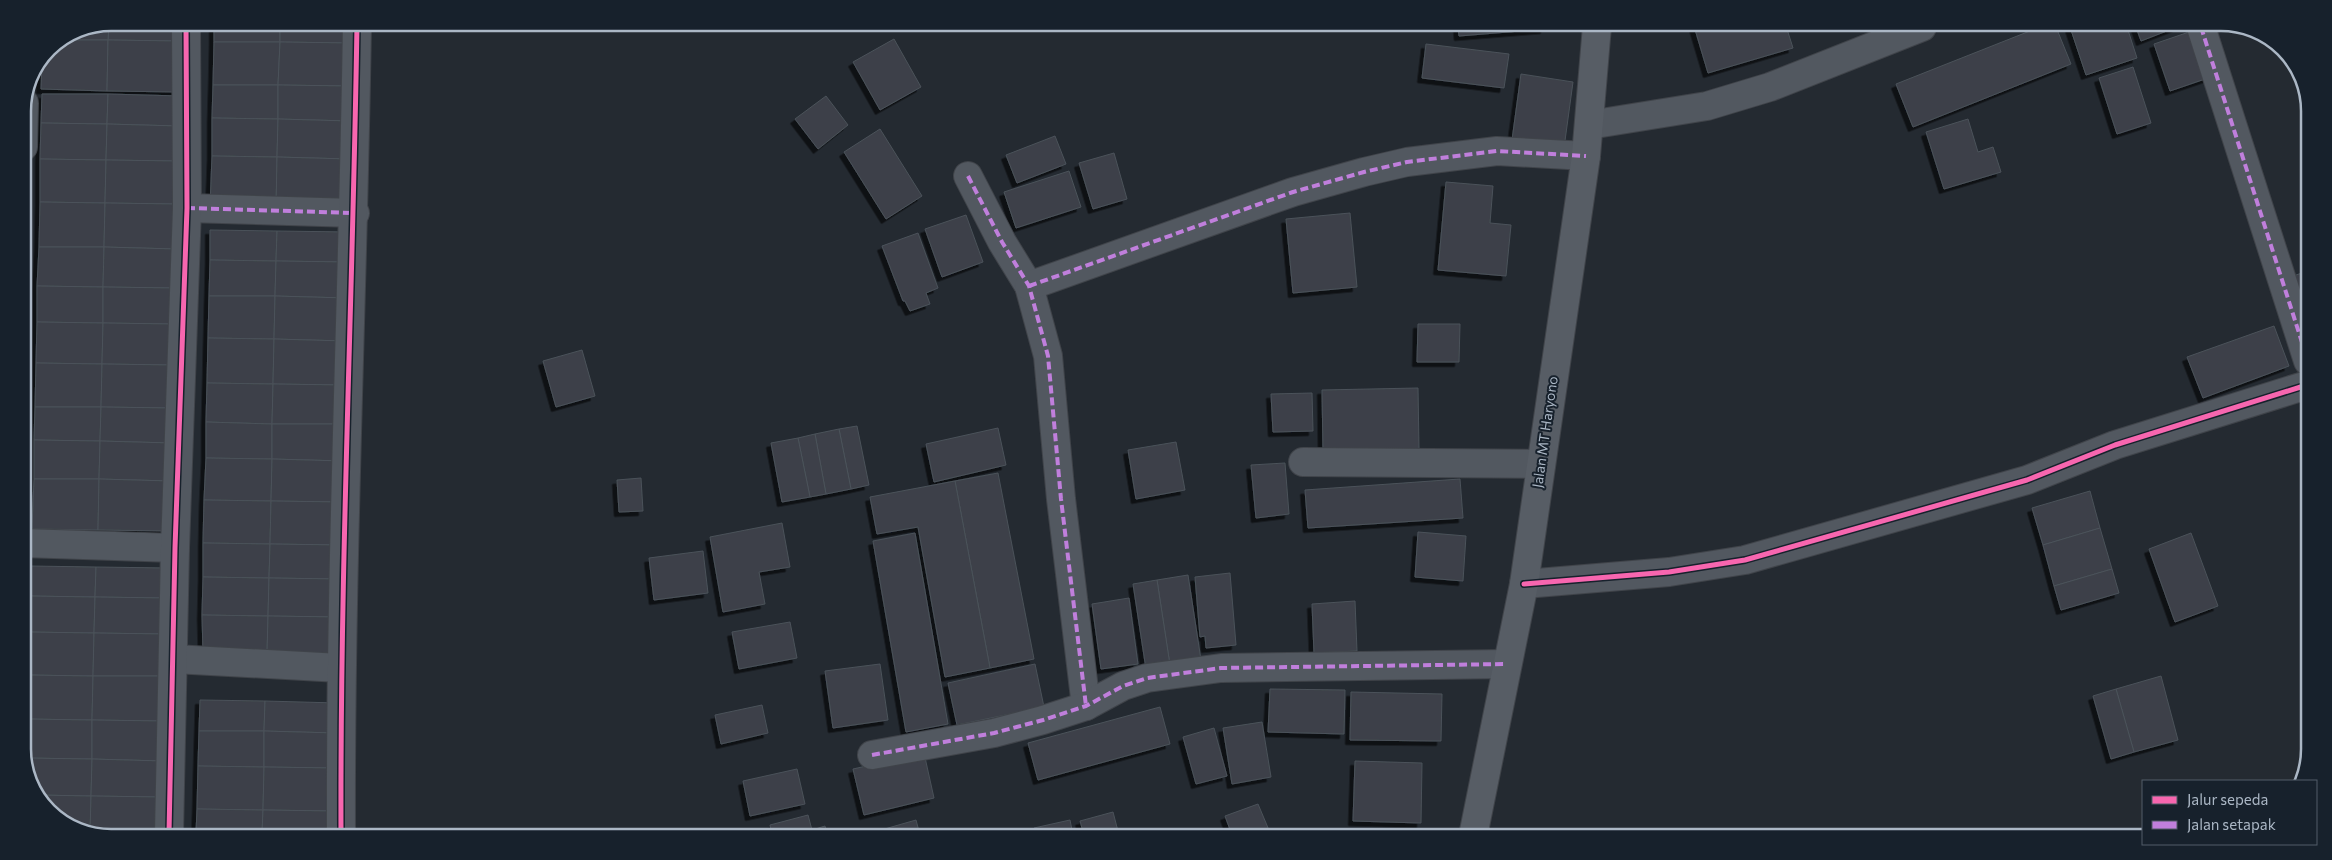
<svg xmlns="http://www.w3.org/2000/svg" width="2332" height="860" viewBox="0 0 2332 860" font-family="Commissioner,sans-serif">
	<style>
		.building { fill: #3c4148; stroke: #4b525a; filter: url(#shadow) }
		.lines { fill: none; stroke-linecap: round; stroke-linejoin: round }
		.street-casing { stroke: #40444a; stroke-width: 30 }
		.secondary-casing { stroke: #40444a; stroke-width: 30 }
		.street { stroke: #525860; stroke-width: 28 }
		.secondary { stroke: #575d65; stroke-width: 28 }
		.quiet { stroke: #c07fdc; stroke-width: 4; stroke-dasharray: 8 4; stroke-linecap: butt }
		.cycleway-casing { stroke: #17212c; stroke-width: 8 }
		.cycleway { stroke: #f766af; stroke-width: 5 }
		.labels { text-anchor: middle; stroke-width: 4; stroke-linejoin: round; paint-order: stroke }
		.street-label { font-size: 14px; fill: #abb7c5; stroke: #17212c }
		.rim { fill: none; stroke: #abb7c5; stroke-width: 2.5 }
	</style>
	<defs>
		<filter id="shadow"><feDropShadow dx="-4.5" dy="4.5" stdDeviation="0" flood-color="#0009"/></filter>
	</defs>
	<rect width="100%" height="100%" fill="#242a31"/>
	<!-- building -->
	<g class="building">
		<polygon points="109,23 181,23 180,41 108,40"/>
		<polygon points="109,23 108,40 62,40 77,29"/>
		<rect x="214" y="23" width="66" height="19"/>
		<polygon points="280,23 352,23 352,43 280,42"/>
		<polygon points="1458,26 1545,26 1545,29 1459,36"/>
		<polygon points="1694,26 1786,26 1793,48 1708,73"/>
		<polygon points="2040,27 2056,27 2071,64 1913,127 1896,84"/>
		<polygon points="2070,27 2127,27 2137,58 2086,75"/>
		<polygon points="2136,27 2177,27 2141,41"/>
		<polygon points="2192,31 2208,78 2170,91 2154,44"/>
		<polygon points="894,39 921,87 880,110 853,62"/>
		<polygon points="62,40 108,40 107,91 41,89 42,63 49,48"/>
		<polygon points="108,40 180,41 179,92 107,91"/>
		<polygon points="214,42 280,42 278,85 213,85"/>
		<polygon points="280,42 352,43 351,86 278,85"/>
		<polygon points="1426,44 1509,54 1504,88 1422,78"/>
		<polygon points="2133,67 2151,123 2117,134 2099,78"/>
		<polygon points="1521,74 1573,82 1564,148 1512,140"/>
		<polygon points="213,85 278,85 278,119 212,118"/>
		<polygon points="278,85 351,86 350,121 278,119"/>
		<polygon points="42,94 108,94 107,124 41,123"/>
		<polygon points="108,94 180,96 179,126 107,124"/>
		<polygon points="826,96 848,125 818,149 795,119"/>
		<polygon points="212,118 278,119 277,157 212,156"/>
		<polygon points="278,119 350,121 349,159 277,157"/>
		<polygon points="1968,119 1978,152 1993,147 2001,172 1944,189 1926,132"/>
		<polygon points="41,123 107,124 106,160 40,159"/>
		<polygon points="107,124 179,126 178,161 106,160"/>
		<polygon points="880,129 922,196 886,219 844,152"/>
		<polygon points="1055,136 1066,164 1017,183 1006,155"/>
		<polygon points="1114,153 1127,199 1093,209 1079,163"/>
		<polygon points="212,156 277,157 276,208 210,207"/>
		<polygon points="277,157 349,159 348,209 276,208"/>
		<polygon points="40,159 106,160 105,203 40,202"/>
		<polygon points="106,160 178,161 177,204 105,203"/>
		<polygon points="1069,171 1081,207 1016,228 1004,192"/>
		<polygon points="1446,182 1493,186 1490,223 1511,225 1506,276 1438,270"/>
		<polygon points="40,202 105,203 104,247 39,247"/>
		<polygon points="105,203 177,204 176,249 104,247"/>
		<polygon points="1350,213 1357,287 1293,293 1286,219"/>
		<polygon points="966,215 983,262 942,277 925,229"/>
		<polygon points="210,230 277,231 276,261 210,260"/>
		<polygon points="277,231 349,232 348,262 276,261"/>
		<polygon points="918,233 938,288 926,293 930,304 910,311 905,301 903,301 882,246"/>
		<polygon points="39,247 104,247 103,287 37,286"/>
		<polygon points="104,247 176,249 176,288 103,287"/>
		<polygon points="210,260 276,261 275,296 209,296"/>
		<polygon points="276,261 348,262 347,298 275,296"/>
		<polygon points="2308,271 2308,331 2290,277"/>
		<polygon points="37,286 103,287 103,323 37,322"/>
		<polygon points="103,287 176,288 174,324 103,323"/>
		<polygon points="209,296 275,296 274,339 208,338"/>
		<polygon points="275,296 347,298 346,341 274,339"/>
		<polygon points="37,322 103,323 102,364 36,363"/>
		<polygon points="103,323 174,324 174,365 102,364"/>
		<polygon points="1418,324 1460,324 1459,362 1417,362"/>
		<polygon points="2274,326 2289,366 2203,398 2187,357"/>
		<polygon points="208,338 274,339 273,384 207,383"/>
		<polygon points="274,339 346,341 345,385 273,384"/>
		<polygon points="582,350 595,396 556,407 543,361"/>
		<polygon points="36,363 102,364 101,407 35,407"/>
		<polygon points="102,364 174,365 173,408 101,407"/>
		<polygon points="207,383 273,384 272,424 206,422"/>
		<polygon points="273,384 345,385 345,424 272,424"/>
		<polygon points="1418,388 1419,449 1323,451 1322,390"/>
		<polygon points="1312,393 1313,431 1273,432 1271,394"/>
		<polygon points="35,407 101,407 100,441 34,440"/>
		<polygon points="101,407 173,408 172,443 100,441"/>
		<polygon points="206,422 272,424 272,459 206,458"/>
		<polygon points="272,424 345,424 344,461 272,459"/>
		<polygon points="857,426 869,485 851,489 839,429"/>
		<polygon points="998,428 1006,465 934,482 926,444"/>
		<polygon points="839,429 851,489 826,494 815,434"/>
		<polygon points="815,434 826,494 810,497 798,438"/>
		<polygon points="798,438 810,497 782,502 771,443"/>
		<polygon points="34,440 100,441 99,479 34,479"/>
		<polygon points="100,441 172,443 171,481 99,479"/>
		<polygon points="1176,442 1185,490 1136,499 1128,450"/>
		<polygon points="206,458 272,459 271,501 204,500"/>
		<polygon points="272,459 344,461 343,502 271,501"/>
		<polygon points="1285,463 1289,514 1256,518 1251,465"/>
		<polygon points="998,473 1034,659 990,668 955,481"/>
		<polygon points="641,478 643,511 619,512 617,480"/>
		<polygon points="34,479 99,479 98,530 32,529"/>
		<polygon points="99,479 171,481 170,531 98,530"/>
		<polygon points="1460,479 1463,518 1308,528 1305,490"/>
		<polygon points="955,481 990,668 945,677 918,527 877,534 870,497"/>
		<polygon points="2090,491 2100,528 2043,545 2032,508"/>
		<polygon points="204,500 271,501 270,544 203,543"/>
		<polygon points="271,501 343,502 342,545 270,544"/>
		<polygon points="782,523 790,567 759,572 765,604 723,612 710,537"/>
		<polygon points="2100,528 2112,569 2054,586 2043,545"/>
		<polygon points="1418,532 1466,536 1463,581 1415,577"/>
		<polygon points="915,533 948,724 906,732 873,541"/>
		<polygon points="2191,533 2218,606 2175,622 2149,549"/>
		<polygon points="203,543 270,544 269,578 203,577"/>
		<polygon points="270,544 342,545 341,579 269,578"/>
		<polygon points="703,551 708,593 654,600 649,558"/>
		<polygon points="30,566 96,567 95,597 29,596"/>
		<polygon points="96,567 168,568 167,598 95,597"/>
		<polygon points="2112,569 2119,593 2061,610 2054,586"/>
		<polygon points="1230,573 1236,645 1206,648 1205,636 1200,637 1195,577"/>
		<polygon points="1188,575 1201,660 1170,665 1157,580"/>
		<polygon points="203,577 269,578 268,616 202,615"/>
		<polygon points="269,578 341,579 340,617 268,616"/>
		<polygon points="1157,580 1170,665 1146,669 1133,584"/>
		<polygon points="29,596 95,597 94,633 28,632"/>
		<polygon points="95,597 167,598 166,634 94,633"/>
		<polygon points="1129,598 1138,664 1101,669 1092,604"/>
		<polygon points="1355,601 1357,651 1314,653 1312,604"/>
		<polygon points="202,615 268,616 267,654 203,653"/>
		<polygon points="268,616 340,617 333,654 267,654"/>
		<polygon points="790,622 797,658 739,669 732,632"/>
		<polygon points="28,632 94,633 93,676 27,675"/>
		<polygon points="94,633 166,634 165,676 93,676"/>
		<polygon points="880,664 888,720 833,728 825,671"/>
		<polygon points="1035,664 1044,707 957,725 948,683"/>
		<polygon points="27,675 93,676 92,720 26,719"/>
		<polygon points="93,676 165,676 164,721 92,720"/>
		<polygon points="2161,676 2178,740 2134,752 2116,689"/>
		<polygon points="1270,689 1345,690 1344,734 1268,732"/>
		<polygon points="2116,689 2134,752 2111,759 2093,696"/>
		<polygon points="1351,692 1442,694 1441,741 1350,740"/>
		<polygon points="200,700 265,701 264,731 199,731"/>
		<polygon points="265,701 337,703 336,733 264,731"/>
		<polygon points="762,705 768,733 721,744 715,715"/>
		<polygon points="1160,707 1170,744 1038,780 1028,743"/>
		<polygon points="26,719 92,720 92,759 25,758"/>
		<polygon points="92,720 164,721 163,761 92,759"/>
		<polygon points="1262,722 1271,777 1232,784 1223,728"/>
		<polygon points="1214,728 1227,776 1196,784 1183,737"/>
		<polygon points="199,731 264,731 264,767 198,766"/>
		<polygon points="264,731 336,733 336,768 264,767"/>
		<polygon points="924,753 934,798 864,815 853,769"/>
		<polygon points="25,758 92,759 91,796 38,795"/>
		<polygon points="92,759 163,761 162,797 91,796"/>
		<polygon points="1355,761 1422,763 1421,823 1353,821"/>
		<polygon points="198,766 264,767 263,810 197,809"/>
		<polygon points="264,767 336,768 335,811 263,810"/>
		<polygon points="797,769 805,804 750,816 743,781"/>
		<polygon points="38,795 91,796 90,833 82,833 41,803"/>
		<polygon points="91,796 162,797 162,833 90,833"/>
		<polygon points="1258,804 1271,835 1232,835 1225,816"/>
		<polygon points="197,809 263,810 262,833 196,833"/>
		<polygon points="263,810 335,811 334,833 262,833"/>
		<polygon points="1113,812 1119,835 1084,835 1080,821"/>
		<polygon points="808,815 812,830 825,826 827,834 772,834 770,825"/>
		<polygon points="916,820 920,835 883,834 881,830"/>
		<polygon points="1070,820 1073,835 1035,835 1034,828"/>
	</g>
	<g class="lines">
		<!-- street casing -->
		<g class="street-casing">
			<g id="street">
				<polyline points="2201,27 2308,361"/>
				<polyline points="1589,125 1707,106 1770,87 1922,27"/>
				<polyline points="23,147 24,103"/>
				<polyline points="968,176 1002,242 1029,286 1048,356 1061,499 1086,706"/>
				<polyline points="187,208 355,213"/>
				<polyline points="1029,286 1293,192 1364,172 1407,162 1497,151 1586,156"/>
				<polyline points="1303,462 1541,464"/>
				<polyline points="23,543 175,548"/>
				<polyline points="1524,584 1669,572 1745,560 2027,480 2115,445 2307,385"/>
				<polyline points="174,659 340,668"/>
				<polyline points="872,755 994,733 1043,720 1086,706 1123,686 1147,678 1221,668 1507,664"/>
				<polyline points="169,833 175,548 187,208 186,23"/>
				<path d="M341,833c-1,-270 12,-540 16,-810"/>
			</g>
		</g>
		<!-- secondary casing -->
		<g class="secondary-casing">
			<polyline id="secondary" points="1473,836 1524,584 1586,156 1597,26"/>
		</g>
		<!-- street -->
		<use href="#street" class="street"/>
		<!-- secondary -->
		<use href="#secondary" class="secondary"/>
		<!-- quiet -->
		<g class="quiet">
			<polyline points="2201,27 2308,361"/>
			<polyline points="968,176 1002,242 1029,286 1048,356 1061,499 1086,706"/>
			<polyline points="187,208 355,213"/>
			<polyline points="1029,286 1293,192 1364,172 1407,162 1497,151 1586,156"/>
			<polyline points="872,755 994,733 1043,720 1086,706 1123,686 1147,678 1221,668 1507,664"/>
		</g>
		<!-- cycleway casing -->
		<g class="cycleway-casing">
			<g id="cycleway">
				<polyline points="1524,584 1669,572 1745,560 2027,480 2115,445 2307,385"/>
				<polyline points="169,833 175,548 187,208 186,23"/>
				<path d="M341,833c-1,-270 12,-540 16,-810"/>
			</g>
		</g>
		<!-- cycleway -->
		<use href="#cycleway" class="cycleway"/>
	</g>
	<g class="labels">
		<!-- street labels -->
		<g class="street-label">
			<text transform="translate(1545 432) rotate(-82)" y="5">Jalan MT Haryono</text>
		</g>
	</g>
	<!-- crop -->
	<path d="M0 0H2332V860H0ZM111 31H2221A80 80 0 0 1 2301 111V749A80 80 0 0 1 2221 829H111A80 80 0 0 1 31 749V111A80 80 0 0 1 111 31Z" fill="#17212c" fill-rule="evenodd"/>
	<path class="rim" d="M111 31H2221A80 80 0 0 1 2301 111V749A80 80 0 0 1 2221 829H111A80 80 0 0 1 31 749V111A80 80 0 0 1 111 31Z"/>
	<!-- legend -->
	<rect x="2142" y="780" width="175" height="65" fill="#17212c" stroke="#525d69"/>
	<rect x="2152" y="796" width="25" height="8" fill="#f766af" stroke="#525d69"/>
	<text x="2187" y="805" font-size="15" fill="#abb7c5">Jalur sepeda</text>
	<rect x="2152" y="821" width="25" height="8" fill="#c07fdc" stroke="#525d69"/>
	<text x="2187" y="830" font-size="15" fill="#abb7c5">Jalan setapak</text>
</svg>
